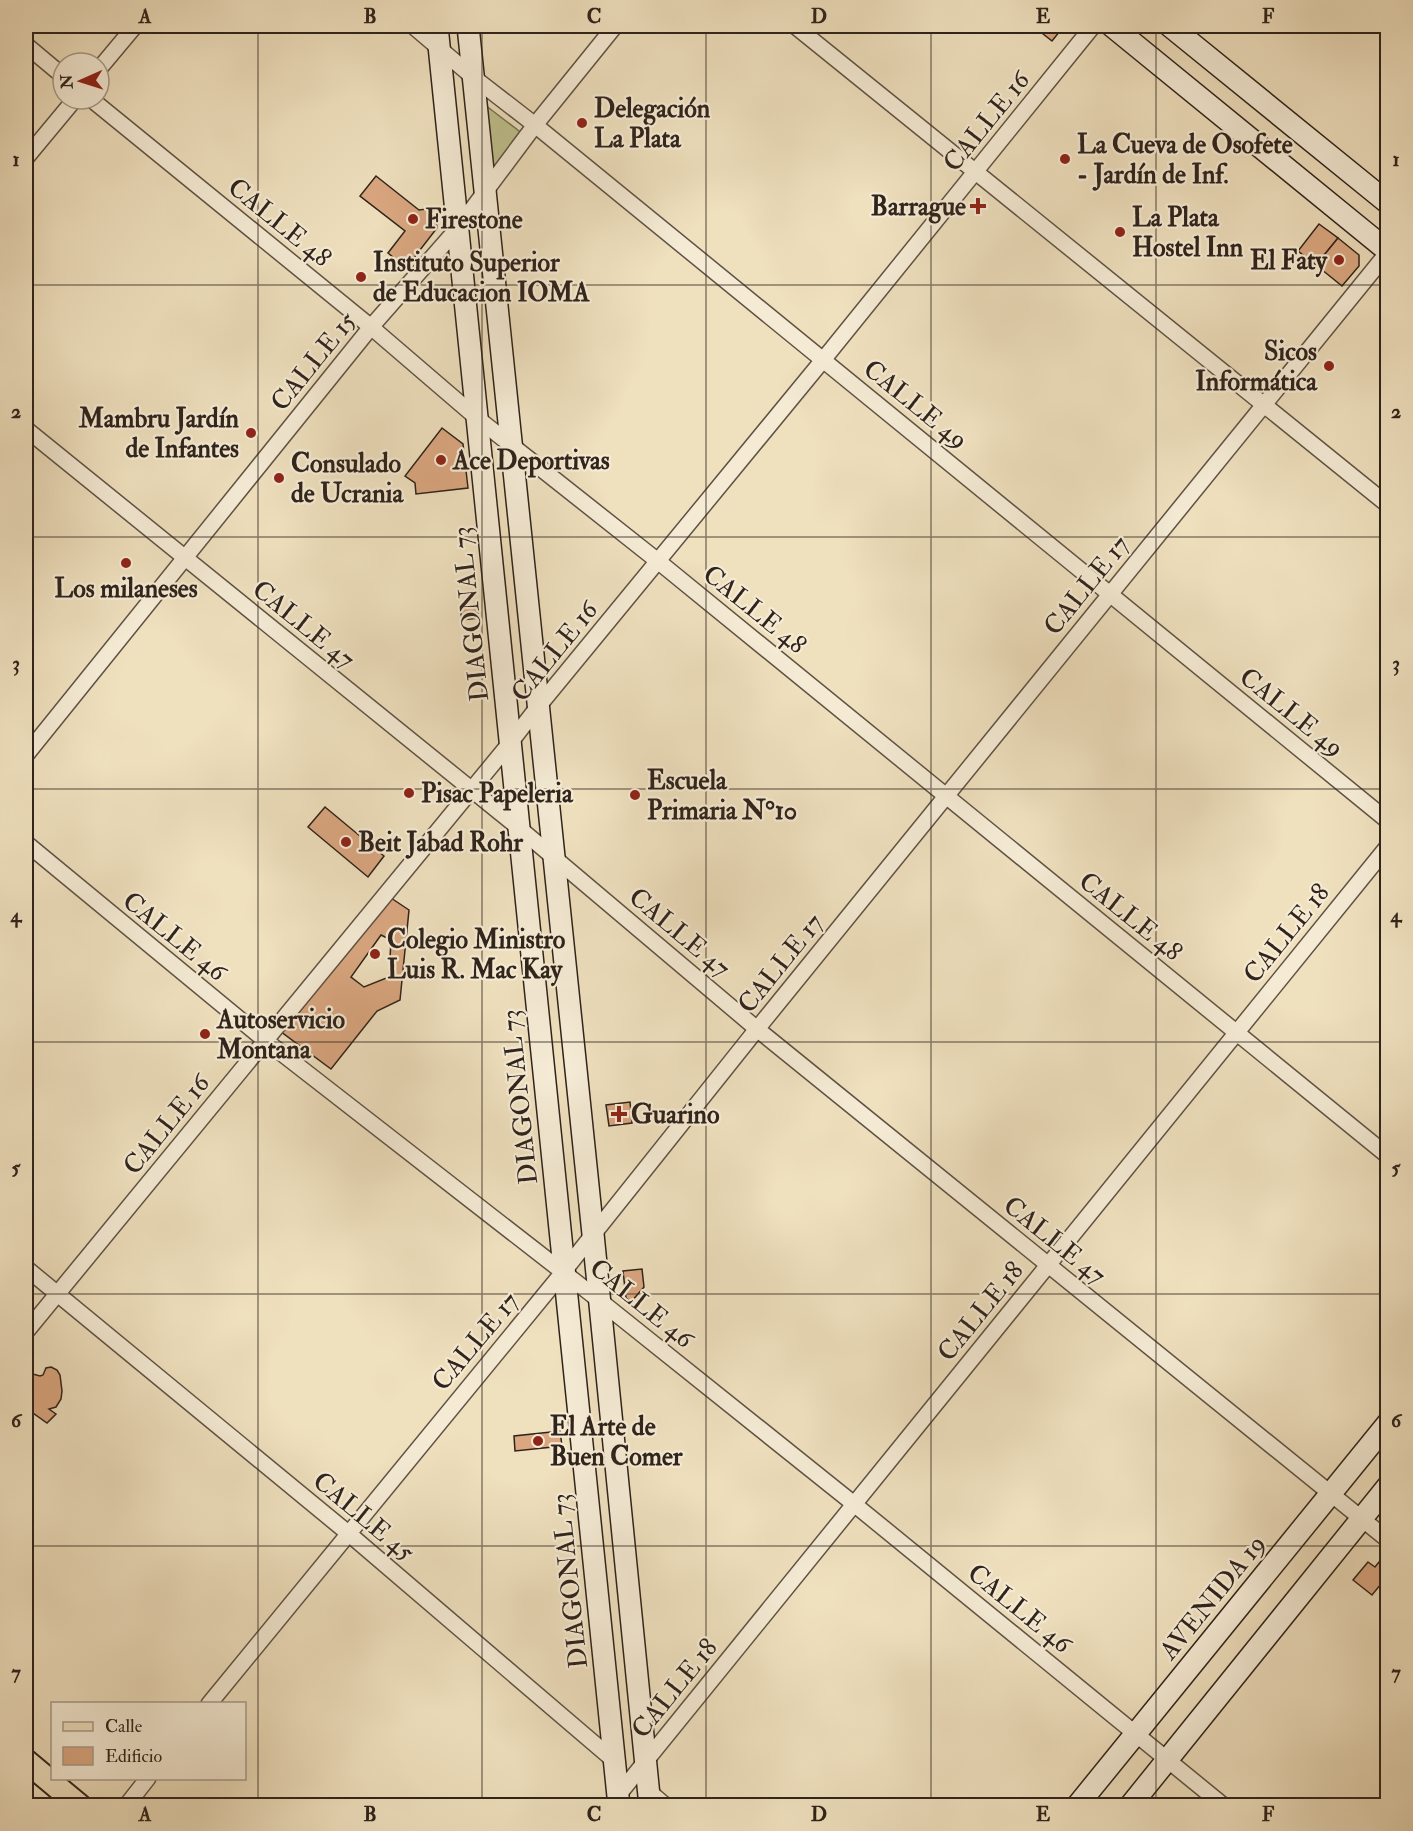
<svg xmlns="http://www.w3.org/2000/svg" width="1413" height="1831" viewBox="0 0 1413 1831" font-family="'IM FELL Double Pica',serif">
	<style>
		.green { fill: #bfc18d; stroke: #777254; stroke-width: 1.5 }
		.building { fill: #daa780; stroke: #2f231b; stroke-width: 1.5; fill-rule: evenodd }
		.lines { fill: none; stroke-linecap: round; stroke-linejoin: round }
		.street-casing { stroke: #5f5244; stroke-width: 18 }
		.secondary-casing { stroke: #2f231b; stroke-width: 24 }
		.primary-casing { stroke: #2f231b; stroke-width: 26 }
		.street { stroke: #f5ebd5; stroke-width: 15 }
		.secondary { stroke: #f5ebd5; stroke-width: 21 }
		.primary { stroke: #efe0be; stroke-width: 22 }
		.grid { fill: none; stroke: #2f231b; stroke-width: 1.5; stroke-opacity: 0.55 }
		.poi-dot { fill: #8f2418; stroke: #f5ebd5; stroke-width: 2 }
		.labels { text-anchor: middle; stroke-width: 4.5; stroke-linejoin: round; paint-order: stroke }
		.poi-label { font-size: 26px; font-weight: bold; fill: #2f231b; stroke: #f5ebd5; text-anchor: start }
		.street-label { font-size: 26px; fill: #2f231b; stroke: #f5ebd5 }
		.neatline { fill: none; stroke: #2f231b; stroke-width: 2 }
		.grid-label { font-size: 20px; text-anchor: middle; font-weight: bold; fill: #2f231b }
	</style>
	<rect width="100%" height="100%" fill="#efe0be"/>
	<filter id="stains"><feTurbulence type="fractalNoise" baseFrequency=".00333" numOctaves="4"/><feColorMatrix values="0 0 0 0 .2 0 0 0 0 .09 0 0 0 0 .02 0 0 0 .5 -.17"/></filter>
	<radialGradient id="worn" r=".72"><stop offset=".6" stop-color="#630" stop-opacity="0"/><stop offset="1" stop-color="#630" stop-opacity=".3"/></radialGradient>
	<!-- green -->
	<polygon class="green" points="485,105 523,134 490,172"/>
	<!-- building -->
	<g class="building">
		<polygon points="1033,26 1064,26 1052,41"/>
		<polygon points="376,176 419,210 435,208 437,228 406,268 388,253 405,231 360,196"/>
		<polygon points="1319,224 1338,238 1316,265 1298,251"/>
		<polygon points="1338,238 1359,255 1359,266 1342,286 1316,265"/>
		<polygon points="442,428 463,444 468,488 416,494 415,483 405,476"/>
		<polygon points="477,605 478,618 462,620 460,607"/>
		<polygon points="325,807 384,856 368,877 308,827"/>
		<path d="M388,896l21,14 -9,90 -23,11 -46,58 -51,-38zM381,935l10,5 -2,37 -25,10 -13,-10z"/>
		<polygon points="630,1102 632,1123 609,1126 606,1105"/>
		<polygon points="642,1269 644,1287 631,1302 626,1298 623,1271"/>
		<polygon points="51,1367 57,1370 60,1375 62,1391 61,1399 56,1407 49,1409 56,1414 47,1423 26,1408 26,1374 29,1373 40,1376 43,1375 46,1368"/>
		<polygon points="560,1431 562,1446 515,1451 514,1436"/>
		<polygon points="1368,1562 1375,1567 1379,1562 1388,1568 1388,1589 1381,1584 1372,1595 1353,1580"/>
	</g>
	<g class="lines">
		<!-- street casing -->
		<g class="street-casing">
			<g id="street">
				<polyline points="413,26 473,77 535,125 1388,821"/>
				<polyline points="795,26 1388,505"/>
				<polyline points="26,45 63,76"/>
				<polyline points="99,69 135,26"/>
				<polyline points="91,99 371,327 477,418 659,562 1388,1156"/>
				<polyline points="26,158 75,99"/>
				<polyline points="26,429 519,828 757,1029 1388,1540"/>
				<polyline points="26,755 371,327 458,228 535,125 615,26"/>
				<polyline points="26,843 266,1041 599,1300 854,1504 1224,1806"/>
				<polyline points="26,1268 348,1533 617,1763"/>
				<polyline points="26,1332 510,743 537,708 823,360 1093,26"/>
				<polyline points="209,1704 564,1271 757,1029 1388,252"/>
				<polyline points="646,1789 666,1806"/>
				<polyline points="615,1799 1388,846"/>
				<polyline points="126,1806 148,1778"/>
			</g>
		</g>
		<!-- secondary casing -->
		<g class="secondary-casing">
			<g id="secondary">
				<polyline points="437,26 619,1806"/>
				<polyline points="468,26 593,1234 650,1806"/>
				<polyline points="1112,26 1388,251"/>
				<polyline points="1170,26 1388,203"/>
				<polyline points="1077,1806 1388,1423"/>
				<polyline points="1130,1806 1388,1486"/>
			</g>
		</g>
		<!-- primary casing -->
		<g class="primary-casing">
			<polyline id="primary" points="26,1761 80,1806"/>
		</g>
		<!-- street -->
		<use href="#street" class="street"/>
		<!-- secondary -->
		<use href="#secondary" class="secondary"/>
		<!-- primary -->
		<use href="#primary" class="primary"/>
	</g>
	<!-- grid -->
	<path class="grid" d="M258,26v1780M482,26v1780M706,26v1780M931,26v1780M1156,26v1780M26,285h1362M26,537h1362M26,789h1362M26,1042h1362M26,1294h1362M26,1546h1362"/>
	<!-- markers -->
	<g class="poi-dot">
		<circle cx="582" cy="123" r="6"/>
		<circle cx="1065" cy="159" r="6"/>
		<path d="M975 197h6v6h6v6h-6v6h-6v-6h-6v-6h6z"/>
		<circle cx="413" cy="219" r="6"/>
		<circle cx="1120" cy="232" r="6"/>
		<circle cx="1339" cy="260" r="6"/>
		<circle cx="361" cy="277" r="6"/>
		<circle cx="1329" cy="366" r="6"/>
		<circle cx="251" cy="433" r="6"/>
		<circle cx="441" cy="460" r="6"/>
		<circle cx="279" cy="478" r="6"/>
		<circle cx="126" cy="563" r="6"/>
		<circle cx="409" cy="793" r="6"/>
		<circle cx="635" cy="795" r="6"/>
		<circle cx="346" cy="842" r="6"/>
		<circle cx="375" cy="954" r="6"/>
		<circle cx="205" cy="1034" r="6"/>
		<path d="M616 1105h6v6h6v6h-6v6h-6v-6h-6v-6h6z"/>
		<circle cx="538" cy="1441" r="6"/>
	</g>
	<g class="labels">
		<!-- poi labels -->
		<g class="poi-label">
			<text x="594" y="117">Delegación<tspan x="594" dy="30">La Plata</tspan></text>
			<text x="1077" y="153">La Cueva de Osofete<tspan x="1077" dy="30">- Jardín de Inf.</tspan></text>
			<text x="966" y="215" text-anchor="end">Barrague</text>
			<text x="1132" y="226">La Plata<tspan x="1132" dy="30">Hostel Inn</tspan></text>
			<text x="425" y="228">Firestone</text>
			<text x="1327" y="269" text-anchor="end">El Faty</text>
			<text x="373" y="271">Instituto Superior<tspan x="373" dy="30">de Educacion IOMA</tspan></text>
			<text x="1317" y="360" text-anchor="end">Sicos<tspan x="1317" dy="30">Informática</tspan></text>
			<text x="239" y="427" text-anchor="end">Mambru Jardín<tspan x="239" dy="30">de Infantes</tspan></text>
			<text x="453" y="469">Ace Deportivas</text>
			<text x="291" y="472">Consulado<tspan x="291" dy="30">de Ucrania</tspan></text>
			<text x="126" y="597" text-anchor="middle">Los milaneses</text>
			<text x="647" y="789">Escuela<tspan x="647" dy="30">Primaria N°10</tspan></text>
			<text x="421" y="802">Pisac Papeleria</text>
			<text x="358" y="851">Beit Jabad Rohr</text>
			<text x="387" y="948">Colegio Ministro<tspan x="387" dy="30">Luis R. Mac Kay</tspan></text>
			<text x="217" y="1028">Autoservicio<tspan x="217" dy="30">Montana</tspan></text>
			<text x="631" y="1123">Guarino</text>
			<text x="550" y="1435">El Arte de<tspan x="550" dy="30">Buen Comer</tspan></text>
		</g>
		<!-- street labels -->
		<g class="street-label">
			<text transform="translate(986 121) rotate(-51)" y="9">CALLE 16</text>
			<text transform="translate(280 222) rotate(39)" y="9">CALLE 48</text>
			<text transform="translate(313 361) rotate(-51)" y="9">CALLE 15</text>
			<text transform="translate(916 404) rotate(39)" y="9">CALLE 49</text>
			<text transform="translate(1086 585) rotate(-51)" y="9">CALLE 17</text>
			<text transform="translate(755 609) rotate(39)" y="9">CALLE 48</text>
			<text transform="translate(470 614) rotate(-96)" y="9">DIAGONAL 73</text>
			<text transform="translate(304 624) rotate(39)" y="9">CALLE 47</text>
			<text transform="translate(554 651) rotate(-51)" y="9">CALLE 16</text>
			<text transform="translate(1292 712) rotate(39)" y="9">CALLE 49</text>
			<text transform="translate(1131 916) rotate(39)" y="9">CALLE 48</text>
			<text transform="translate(680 932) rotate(40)" y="9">CALLE 47</text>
			<text transform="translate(1286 933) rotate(-51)" y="9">CALLE 18</text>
			<text transform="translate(175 936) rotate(39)" y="9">CALLE 46</text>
			<text transform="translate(780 963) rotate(-51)" y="9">CALLE 17</text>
			<text transform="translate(519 1097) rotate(-96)" y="9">DIAGONAL 73</text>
			<text transform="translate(166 1124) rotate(-51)" y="9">CALLE 16</text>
			<text transform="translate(1055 1240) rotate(39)" y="9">CALLE 47</text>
			<text transform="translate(642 1303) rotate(39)" y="9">CALLE 46</text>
			<text transform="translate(980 1311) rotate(-51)" y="9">CALLE 18</text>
			<text transform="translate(475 1341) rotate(-50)" y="9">CALLE 17</text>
			<text transform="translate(364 1516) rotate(40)" y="9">CALLE 45</text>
			<text transform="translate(569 1581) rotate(-96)" y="9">DIAGONAL 73</text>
			<text transform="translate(1212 1597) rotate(-51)" y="9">AVENIDA 19</text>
			<text transform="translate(1020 1608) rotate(39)" y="9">CALLE 46</text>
			<text transform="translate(674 1688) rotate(-51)" y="9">CALLE 18</text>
		</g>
	</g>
	<!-- margin -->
	<rect width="1413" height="1831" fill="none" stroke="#efe0be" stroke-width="66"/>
	<!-- legend -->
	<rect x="51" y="1702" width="195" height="78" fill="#f5ebd5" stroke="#a69b8b" stroke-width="1.5"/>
	<rect x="63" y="1722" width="30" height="9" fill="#efe0be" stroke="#a69b8b" stroke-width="1.5"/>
	<text x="105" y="1732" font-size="18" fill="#2f231b">Calle</text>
	<rect x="63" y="1747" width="30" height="18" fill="#daa780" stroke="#a69b8b" stroke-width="1.5"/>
	<text x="105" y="1762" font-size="18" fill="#2f231b">Edificio</text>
	<!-- north arrow -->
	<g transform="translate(81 81) rotate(267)"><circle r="28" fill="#f5ebd5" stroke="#a69b8b" stroke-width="1.5"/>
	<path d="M0-4.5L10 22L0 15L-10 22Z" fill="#8f2418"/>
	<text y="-9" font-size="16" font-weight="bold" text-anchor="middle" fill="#2f231b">N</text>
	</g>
	<rect x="33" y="33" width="1347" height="1765" class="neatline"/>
	<g class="grid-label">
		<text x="145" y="23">A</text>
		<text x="370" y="23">B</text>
		<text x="594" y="23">C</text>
		<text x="819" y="23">D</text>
		<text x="1043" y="23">E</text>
		<text x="1268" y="23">F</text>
		<text x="16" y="166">1</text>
		<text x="1396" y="166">1</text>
		<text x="16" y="418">2</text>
		<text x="1396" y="418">2</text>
		<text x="16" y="670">3</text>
		<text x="1396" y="670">3</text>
		<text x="16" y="922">4</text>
		<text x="1396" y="922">4</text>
		<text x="16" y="1174">5</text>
		<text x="1396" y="1174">5</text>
		<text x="16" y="1427">6</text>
		<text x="1396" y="1427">6</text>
		<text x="16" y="1679">7</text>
		<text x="1396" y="1679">7</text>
		<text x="145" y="1821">A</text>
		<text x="370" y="1821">B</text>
		<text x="594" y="1821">C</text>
		<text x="819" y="1821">D</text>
		<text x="1043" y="1821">E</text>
		<text x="1268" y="1821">F</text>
	</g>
	<rect width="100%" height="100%" filter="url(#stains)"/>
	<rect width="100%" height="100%" fill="url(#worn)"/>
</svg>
